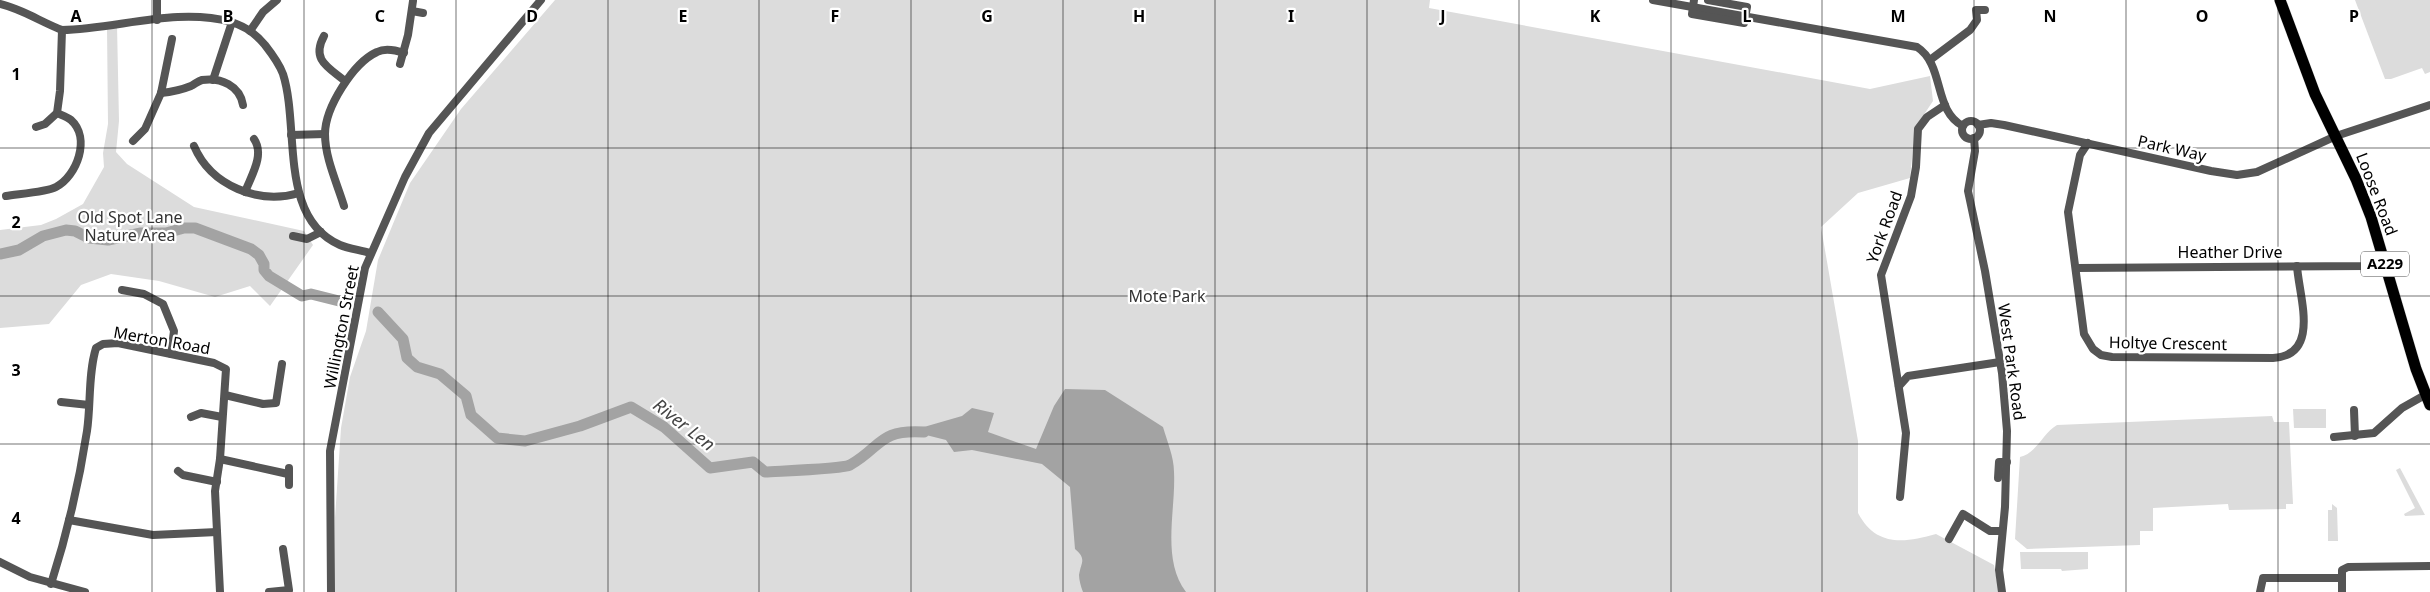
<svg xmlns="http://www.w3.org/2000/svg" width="2430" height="592" viewBox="0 0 2430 592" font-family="'Noto Sans',sans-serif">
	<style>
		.green { fill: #dcdcdc }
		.water { fill: #a3a3a3 }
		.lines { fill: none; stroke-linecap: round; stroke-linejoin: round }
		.river { stroke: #a3a3a3; stroke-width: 11 }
		.highway-casing { stroke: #dbdbdb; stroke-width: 12 }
		.minor { stroke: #555; stroke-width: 8 }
		.highway { stroke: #000; stroke-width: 11 }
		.grid { fill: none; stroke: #000; stroke-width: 1; stroke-opacity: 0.55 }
		.labels { text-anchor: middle; stroke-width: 4.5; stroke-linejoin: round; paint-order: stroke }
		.shield { fill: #fff; stroke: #4c4c4c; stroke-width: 1 }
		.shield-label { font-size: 15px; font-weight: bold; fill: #000 }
		.street-label { font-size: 16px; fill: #000; stroke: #fff }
		.park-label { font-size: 16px; fill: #333; stroke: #fff }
		.water-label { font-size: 18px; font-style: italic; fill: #444; stroke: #fff }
		.grid-label { font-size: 16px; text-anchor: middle; font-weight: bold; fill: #000; stroke: #fff; stroke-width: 4.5; stroke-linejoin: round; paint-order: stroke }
	</style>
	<rect width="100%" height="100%" fill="#fff"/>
	<!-- green -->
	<g class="green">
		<path d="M555,0h875l-1,8 441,81 60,-13 3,25 -18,27 -5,50 -52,15 -37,34 37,214v72c18,34 46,30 78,21l58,31 5,27h-1664v-74l6,-90 9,-51 16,-46 12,-71 32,-77 51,-74z"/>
		<polygon points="2355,0 2430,0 2430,72 2425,74 2422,68 2391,79 2385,79"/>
		<polygon points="117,25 119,121 116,152 127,164 194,207 304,231 313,245 270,306 250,286 215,297 159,281 111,274 81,285 49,324 0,328 0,230 41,225 56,219 83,204 104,167 103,153 108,124 107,27"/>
		<polygon points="2293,409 2326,409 2326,428 2294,428"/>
		<path d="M2272,416l2,6h15l4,82h-7v5l-57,1 -1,-6 -75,4v23h-13v14l-113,4 -12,-10 5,-82c16,-3 23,-24 37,-32z"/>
		<polygon points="2400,468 2425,515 2405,516 2404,514 2415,508 2396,470"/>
		<polygon points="2332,504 2337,508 2338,541 2328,541 2328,510 2332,510"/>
		<polygon points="2020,552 2088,552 2088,569 2062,571 2061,569 2021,569"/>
	</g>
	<!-- water -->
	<path class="water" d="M1065,389l40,1 58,37c4,14 11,30 11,45 2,38 -13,87 12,120h-103c-2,-5 -4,-12 -4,-17 2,-13 8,-16 -4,-26l-5,-62 -28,-23 -70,-14 -18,2 -8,-12 -36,-9 52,-15 10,-8 22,5 -6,19 48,17 18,-43z"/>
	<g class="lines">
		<!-- river -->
		<g class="river">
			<polyline points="0,254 19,250 43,236 66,230 75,231 89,238 108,240 141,233 166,233 184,228 195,228 251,249 259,255 264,264 264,270 269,276 302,296 311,294 339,301 347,300"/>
			<path d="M378,312l25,27 4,19 10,9 23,7 26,22 5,19 26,23 28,3 55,-15 51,-19 33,20 46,41 43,-6 12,10c14,-1 77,-3 85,-7 32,-18 28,-36 74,-33"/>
		</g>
		<!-- highway casing -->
		<g class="highway-casing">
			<polyline id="highway" points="2280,0 2315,94 2356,179 2371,217 2416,369 2430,405"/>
		</g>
		<!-- minor -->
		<g class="minor">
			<polyline points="157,0 157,20"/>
			<path d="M1653,0l264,47c28,18 16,64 46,79"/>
			<polyline points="1694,0 1692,14 1744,23 1747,7 1708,0"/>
			<path d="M0,4c22,5 41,18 62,26 55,-1 115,-23 169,-8 14,4 25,12 34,23 7,9 14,18 18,29 17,53 -5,144 57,171 9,4 21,5 30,8"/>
			<polyline points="412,11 423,13"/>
			<polyline points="250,31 263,12 277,0"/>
			<path d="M324,36c-13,24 4,31 21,45"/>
			<polyline points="1930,60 1970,30 1977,20 1976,10 1985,10"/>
			<polyline points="400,64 408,35 413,1"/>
			<polyline points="213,80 232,22"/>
			<path d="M161,93c11,-1 20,-3 30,-7 4,-2 7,-5 11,-6 19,-3 38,6 41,25"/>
			<circle cx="1971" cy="130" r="9"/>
			<polyline points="1978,125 1991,123 2004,125 2211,171 2237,175 2257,172 2336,136 2430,105"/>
			<polyline points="36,127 45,124 57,113 60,91 62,30"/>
			<polyline points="291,135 325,134"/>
			<polyline points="1974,138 1975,151 1968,191 1985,271 2002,373 2007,431 2005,507 1999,570 2002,592"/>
			<polyline points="133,141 145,129 161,93 172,39"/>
			<path d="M2088,143l-8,12 -12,57 16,122 9,15 8,6 11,2 161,1c48,-3 26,-61 24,-92"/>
			<path d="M194,146c17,40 65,59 105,47"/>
			<path d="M245,192c6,-16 20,-37 9,-53"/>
			<path d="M6,196c12,-2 41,-4 50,-9 21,-11 35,-49 15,-67 -4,-3 -10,-5 -14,-7"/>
			<path d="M344,206c-7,-23 -19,-48 -19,-72 0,-26 28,-71 52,-82 8,-4 18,-2 27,1"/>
			<polyline points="293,236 307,239 321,232"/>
			<polyline points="2076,268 2366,266 2384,262"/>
			<polyline points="122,290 144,294 163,304 174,331 171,354"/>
			<polyline points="1899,386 1908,376 2000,362"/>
			<polyline points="225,395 263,404 276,403 282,364"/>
			<polyline points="61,402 89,405"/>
			<polyline points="2354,410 2355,436"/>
			<polyline points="191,417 201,413 222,417"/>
			<polyline points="2334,437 2374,433 2402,408 2425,395"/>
			<polyline points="220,459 288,474"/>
			<polyline points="178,471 183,475 217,482"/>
			<polyline points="1998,478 1999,462 2007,462"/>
			<polyline points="289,485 289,468"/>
			<polyline points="1900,497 1906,433 1881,275 1911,196 1916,167 1918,129 1927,117 1945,105"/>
			<polyline points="69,520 153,535 217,532"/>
			<polyline points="1949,539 1963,514 1990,531 2002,531"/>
			<polyline points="0,562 30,577 85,592"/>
			<path d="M51,584c16,-50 28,-101 36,-153 4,-27 1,-57 9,-83l7,-4 15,-1 96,20 12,6 -6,90 -5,32 5,101"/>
			<polyline points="269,592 289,590 283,549"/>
			<polyline points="331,592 330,451 365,268 405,177 429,133 541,0"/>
			<polyline points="2260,592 2263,578 2342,578"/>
			<polyline points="2342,592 2342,570 2348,567 2430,566"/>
		</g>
		<!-- highway -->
		<use href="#highway" class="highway"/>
	</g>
	<!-- grid -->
	<path class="grid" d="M152,0v592M304,0v592M456,0v592M608,0v592M759,0v592M911,0v592M1063,0v592M1215,0v592M1367,0v592M1519,0v592M1671,0v592M1822,0v592M1974,0v592M2126,0v592M2278,0v592M0,148h2430M0,296h2430M0,444h2430"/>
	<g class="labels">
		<!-- shield labels -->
		<rect class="shield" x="2361" y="251.5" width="48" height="25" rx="4"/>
		<g class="shield-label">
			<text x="2385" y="269">A229</text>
		</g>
		<!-- street labels -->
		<g class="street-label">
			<text transform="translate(2172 148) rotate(13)" y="6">Park Way</text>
			<text transform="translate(2377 194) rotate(69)" y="6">Loose Road</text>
			<text transform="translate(1884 227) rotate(-70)" y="6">York Road</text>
			<text x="2230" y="258">Heather Drive</text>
			<text transform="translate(341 327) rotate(-79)" y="6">Willington Street</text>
			<text transform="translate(162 340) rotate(10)" y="6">Merton Road</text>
			<text transform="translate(2168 343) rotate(1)" y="6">Holtye Crescent</text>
			<text transform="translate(2012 362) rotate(82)" y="6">West Park Road</text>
		</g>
		<!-- park labels -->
		<g class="park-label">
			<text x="130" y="223">Old Spot Lane<tspan x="130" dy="18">Nature Area</tspan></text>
			<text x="1167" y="302">Mote Park</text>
		</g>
		<!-- water labels -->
		<g class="water-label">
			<text transform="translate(684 425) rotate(38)" y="6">River Len</text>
		</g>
	</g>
	<g class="grid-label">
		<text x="76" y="22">A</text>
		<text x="228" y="22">B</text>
		<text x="380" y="22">C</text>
		<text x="532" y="22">D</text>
		<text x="683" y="22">E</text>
		<text x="835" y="22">F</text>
		<text x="987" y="22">G</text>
		<text x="1139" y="22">H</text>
		<text x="1291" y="22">I</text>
		<text x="1443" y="22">J</text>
		<text x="1595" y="22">K</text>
		<text x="1747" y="22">L</text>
		<text x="1898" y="22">M</text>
		<text x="2050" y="22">N</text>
		<text x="2202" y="22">O</text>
		<text x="2354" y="22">P</text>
		<text x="16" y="80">1</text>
		<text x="16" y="228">2</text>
		<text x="16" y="376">3</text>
		<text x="16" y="524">4</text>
	</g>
</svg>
